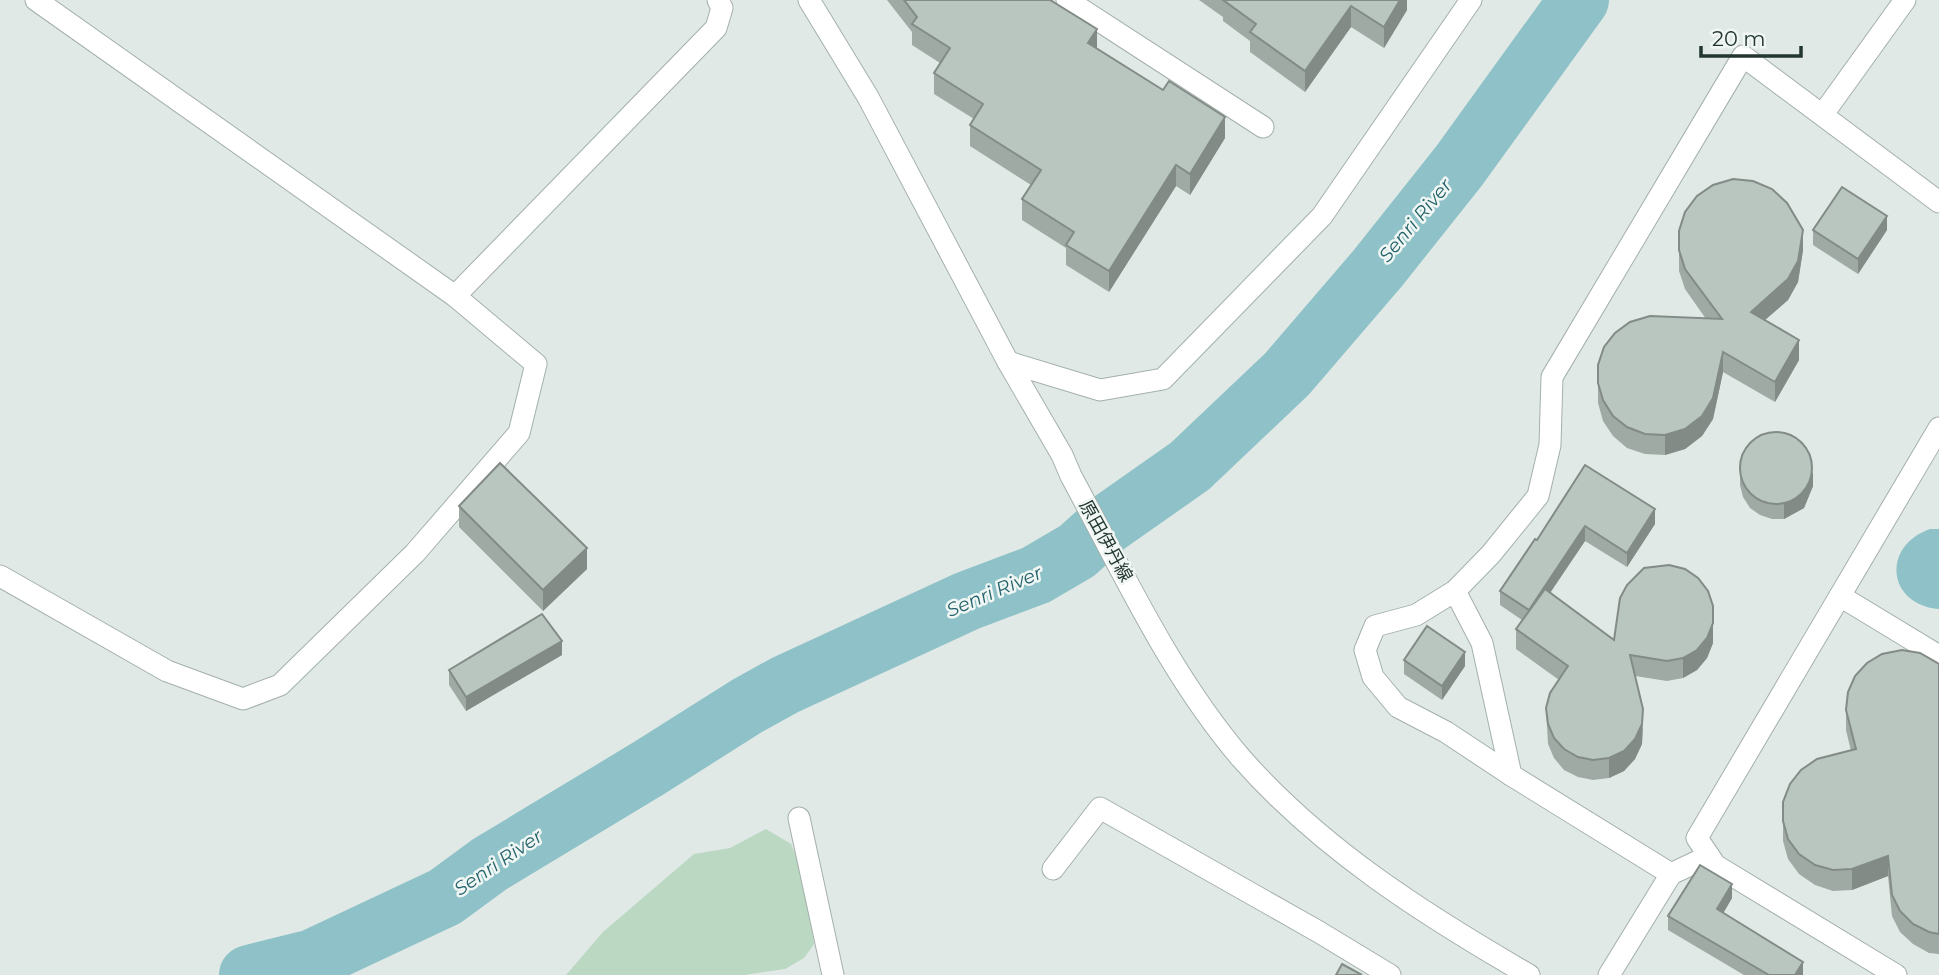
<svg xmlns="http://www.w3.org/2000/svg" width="1939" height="975" viewBox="0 0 1939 975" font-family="Montserrat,'Noto Sans JP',sans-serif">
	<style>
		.green { fill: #bbd8c2 }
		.water { fill: #8ec2c8 }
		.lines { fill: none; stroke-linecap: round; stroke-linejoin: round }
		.river { stroke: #8ec2c8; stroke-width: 60 }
		.minor-casing { stroke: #a4b0ab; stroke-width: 23 }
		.minor { stroke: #fff; stroke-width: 21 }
		.wall { fill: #9faaa5 }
		.shaded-wall { fill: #828b86 }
		.building { fill: #b9c6c0; stroke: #828b86; stroke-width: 2 }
		.labels { text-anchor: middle; stroke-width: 5; stroke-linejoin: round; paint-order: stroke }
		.street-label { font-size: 18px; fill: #233731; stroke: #f0f6f3 }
		.water-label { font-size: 19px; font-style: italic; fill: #24636c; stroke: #f0f6f3 }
	</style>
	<rect width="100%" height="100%" fill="#e0e9e5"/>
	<!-- green -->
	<polygon class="green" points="766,829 791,844 803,873 814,944 804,958 785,969 744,975 566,975 603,932 694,854 730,848"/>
	<!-- water -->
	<path class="water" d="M1930,529h9v80c-52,-4 -58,-63 -9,-80z"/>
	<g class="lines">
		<!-- river -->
		<polyline class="river" points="249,975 313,959 445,897 490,864 649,768 747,706 785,685 967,601 1036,575 1077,551 1106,525 1190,466 1287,374 1378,268 1459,166 1579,0"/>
		<!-- minor casing -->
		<g class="minor-casing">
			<g id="minor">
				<polyline points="36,0 455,296 716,28 722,8 718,0"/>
				<path d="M809,0l59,97 140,265 54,93 9,21c52,96 99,199 170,282 80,91 184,157 288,217"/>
				<polyline points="1067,0 1263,127"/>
				<polyline points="1823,114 1905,0"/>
				<polyline points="1008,362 1100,390 1163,379 1322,216 1471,0"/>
				<polyline points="0,576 167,671 243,699 280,685 415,553 519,433 536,364 455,296"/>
				<polyline points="1455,591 1482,643 1511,775 1671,874"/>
				<polyline points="1840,596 1939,656"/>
				<polyline points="1511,775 1446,732 1398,707 1373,677 1365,650 1375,626 1416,615 1455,591 1491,554 1538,496 1550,445 1552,377 1743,56 1939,202"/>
				<polyline points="799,818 833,975"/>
				<polyline points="1053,869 1100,808 1319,932 1390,975"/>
				<polyline points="1609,975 1671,874 1709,856"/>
				<polyline points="1896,975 1715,865 1697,838 1939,428"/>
			</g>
		</g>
		<!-- minor -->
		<use href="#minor" class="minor"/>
	</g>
	<!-- wall -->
	<g class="wall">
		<polygon points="887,0 1053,0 1053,2 1097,49 1225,138 1190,195 1176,186 1109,292 1066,265 1066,248 1022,220 1022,199 1031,185 970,146 970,125 974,119 934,94 934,73 940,63 912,45 912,32"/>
		<polygon points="1199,0 1407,0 1407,10 1384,48 1351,27 1305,92 1250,52 1250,41 1223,21 1223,17"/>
		<polygon points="1813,230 1887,230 1858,274 1813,245"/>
		<polygon points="1679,231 1803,250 1798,282 1788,300 1765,320 1799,360 1775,402 1723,372 1713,419 1702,436 1685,449 1665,455 1645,454 1627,448 1613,436 1603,421 1598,403 1598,365 1706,319 1685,289 1679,271"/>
		<polygon points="1585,465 1655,524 1627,567 1585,541 1550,593 1614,640 1713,643 1707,658 1697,670 1683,678 1667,681 1635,676 1643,729 1642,744 1635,759 1624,771 1609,778 1593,780 1578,777 1564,770 1554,758 1548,744 1546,708 1559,680 1516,649 1516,629 1522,620 1500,605 1500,591 1537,540"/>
		<polygon points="1740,471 1813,486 1804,508 1784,519 1772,519 1760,515 1750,508 1743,497 1740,485"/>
		<polygon points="459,506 587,569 543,611 459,527"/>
		<polygon points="562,655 466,711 449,685 449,670"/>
		<polygon points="1404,660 1465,666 1442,700 1404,674"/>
		<polygon points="1939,664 1939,954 1929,953 1913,944 1900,932 1892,916 1888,876 1852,890 1833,891 1815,885 1799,874 1788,859 1783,841 1783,802 1851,751 1846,730 1846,710"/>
		<polygon points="1732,898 1723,913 1803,975 1744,975 1668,930 1668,916"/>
	</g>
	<!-- shaded-wall -->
	<g class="shaded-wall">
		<polygon points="1398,0 1407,0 1407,10 1384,48 1384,27"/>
		<polygon points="1351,6 1351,27 1305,92 1305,71"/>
		<polygon points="1097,29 1097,50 1088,43"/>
		<polygon points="1225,117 1225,138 1190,195 1190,174"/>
		<polygon points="1176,165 1176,186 1109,292 1109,271"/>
		<polygon points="1887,216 1887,230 1858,274 1858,259"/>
		<polygon points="1803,230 1803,250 1798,282 1788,300 1751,332 1751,312"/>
		<polygon points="1799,340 1799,360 1775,402 1775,382"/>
		<polygon points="1723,352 1723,372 1713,419 1702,436 1685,449 1665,455 1665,435"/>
		<polygon points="1813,472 1813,486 1804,508 1784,519 1784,504"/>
		<polygon points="1655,509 1655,524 1627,567 1627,553"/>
		<polygon points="1585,526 1585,541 1529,624 1529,610"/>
		<polygon points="587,548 587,569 543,611 543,590"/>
		<polygon points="1713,606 1713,643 1707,658 1697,670 1683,678 1683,658"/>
		<polygon points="562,641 562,655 466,711 466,697"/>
		<polygon points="1465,652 1465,666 1442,700 1442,686"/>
		<polygon points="1643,709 1642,744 1635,759 1624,771 1609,778 1609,758"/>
		<polygon points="1888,856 1888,876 1852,890 1852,869"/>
		<polygon points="1732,884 1732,898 1717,924 1717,909"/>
		<polygon points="1803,962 1803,975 1795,975"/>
	</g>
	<!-- building -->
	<g class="building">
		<polygon points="904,0 1050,0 1097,29 1088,43 1163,90 1169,81 1225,117 1190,174 1176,165 1109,271 1066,245 1074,232 1022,199 1041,170 970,125 983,104 934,73 950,48 912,24 917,17"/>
		<polygon points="1223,0 1400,0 1384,27 1351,6 1305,71 1250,32 1256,24"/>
		<polygon points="1733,179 1753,181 1772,189 1787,203 1803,230 1798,261 1788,279 1751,312 1799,340 1775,382 1723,352 1713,398 1702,416 1685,429 1665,435 1645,434 1627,427 1613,416 1603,400 1598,383 1598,365 1604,347 1615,333 1630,322 1650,316 1722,319 1685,269 1679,250 1679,231 1685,212 1697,196 1713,185"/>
		<polygon points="1842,187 1887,216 1858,259 1813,230"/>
		<circle cx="1776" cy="468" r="36"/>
		<polygon points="500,463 587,548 543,590 459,506"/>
		<polygon points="1585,465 1655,509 1627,553 1585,526 1529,610 1500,591 1535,539 1537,540"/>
		<polygon points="1669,565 1685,569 1698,578 1708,591 1713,606 1713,623 1707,638 1697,650 1683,658 1667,661 1630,655 1643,709 1642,724 1635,739 1624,751 1609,758 1593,760 1578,757 1564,749 1554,738 1548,724 1546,708 1550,693 1568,666 1516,629 1545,589 1614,640 1620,598 1627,585 1644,568"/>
		<polygon points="542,614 562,641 466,697 449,670"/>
		<polygon points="1427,626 1465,652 1442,686 1404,660"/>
		<polygon points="1902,650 1920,653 1939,664 1939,934 1929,932 1913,924 1900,911 1892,895 1888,856 1852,869 1833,870 1815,865 1799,854 1788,839 1783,821 1783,802 1790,784 1801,770 1817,759 1856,749 1846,710 1848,692 1855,676 1867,663 1882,654"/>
		<polygon points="1700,865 1732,884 1717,909 1803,962 1795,975 1769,975 1668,916"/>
		<polygon points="1342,964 1362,975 1336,975"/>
	</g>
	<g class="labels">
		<!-- street labels -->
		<g class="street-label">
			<text transform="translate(1106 541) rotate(61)" y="6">原田伊丹線</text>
		</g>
		<!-- water labels -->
		<g class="water-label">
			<text transform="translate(1415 220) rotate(-50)" y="7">Senri River</text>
			<text transform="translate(994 591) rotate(-23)" y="7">Senri River</text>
			<text transform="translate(498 862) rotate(-34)" y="7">Senri River</text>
		</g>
	</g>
	<!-- scale -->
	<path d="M1701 46v10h100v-10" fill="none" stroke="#233731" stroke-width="3.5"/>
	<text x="1712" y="46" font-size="21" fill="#233731" stroke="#f0f6f3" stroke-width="5" paint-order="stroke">20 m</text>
</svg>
